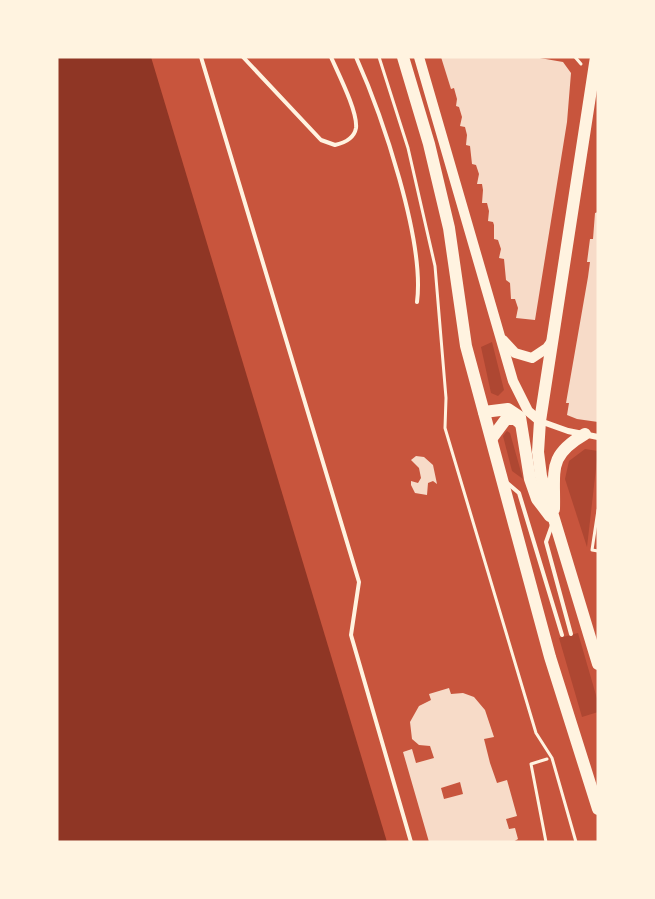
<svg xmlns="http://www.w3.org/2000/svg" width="655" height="899" viewBox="0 0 655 899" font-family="Figtree,sans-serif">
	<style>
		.green { fill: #ae4732 }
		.water { fill: #8f3625 }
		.building { fill: #f7dbc8; fill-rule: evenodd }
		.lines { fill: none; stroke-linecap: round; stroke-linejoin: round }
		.path { stroke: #fff3e0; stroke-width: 3 }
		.service { stroke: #fff3e0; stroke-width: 4 }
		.minor { stroke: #fff3e0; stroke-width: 6 }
		.secondary { stroke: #fff3e0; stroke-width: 10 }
		.primary { stroke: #fff3e0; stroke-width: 12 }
	</style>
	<rect width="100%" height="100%" fill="#c8553d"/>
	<!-- green -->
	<g class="green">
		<polygon points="492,342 504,390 498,396 491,393 481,347"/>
		<polygon points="507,431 510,433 523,479 512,471 503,436"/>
		<polygon points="585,449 598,451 587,547 565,479 569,461"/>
		<polygon points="578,633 598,702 598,712 582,717 559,638"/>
	</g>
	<!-- water -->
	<polygon class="water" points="57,57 151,57 387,842 57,842"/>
	<!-- building -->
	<g class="building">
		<polygon points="441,57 534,57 563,62 571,73 567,122 535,320 516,318 518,308 515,299 511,299 510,283 506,280 504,259 499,258 501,249 498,240 494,239 494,225 493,222 488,221 489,211 487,203 482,203 483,190 482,184 477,184 479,174 476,165 472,164 470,146 466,145 467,135 465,127 460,126 462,117 459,107 456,106 457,99 454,88 451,89"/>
		<polygon points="598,212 598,422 577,419 567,415 569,403 566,403 588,277 590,262 587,262 590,239 593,239 595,213"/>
		<polygon points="416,456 424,457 433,465 437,484 433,481 428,483 427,495 415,493 411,485 411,481 418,483 421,478 419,468 411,460"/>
		<path d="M449,688l2,6 12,-1 11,4 11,13 9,27 -10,2 6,24 7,20 10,-3 10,36 -11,3 3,10 6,-1 3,11 -5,3h-84l-26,-90 9,-3 4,14 18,-5 -4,-12 -11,-1 -7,-6 -2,-17 9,-16 12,-6 -2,-6zM460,782l3,12 -19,5 -3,-11z"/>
	</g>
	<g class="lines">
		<!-- path -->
		<g class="path">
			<polyline points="379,57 408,148 435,266 446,398 445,428 536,733 552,758 576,842"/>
			<polyline points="575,57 581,64"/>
			<polyline points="598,510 592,550 598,551"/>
			<polyline points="546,842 531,764 547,759"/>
		</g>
		<!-- service -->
		<g class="service">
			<polyline points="201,57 359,582 351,635 411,842"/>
			<path d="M243,57l78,83 14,5c9,-2 19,-6 21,-17 2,-16 -18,-55 -25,-71"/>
			<path d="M356,57c26,58 69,184 61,245"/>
			<polyline points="506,482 519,493 562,635"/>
			<polyline points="552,525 546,542 571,634"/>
		</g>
		<!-- minor -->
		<polyline class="minor" points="540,421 568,431 598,437"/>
		<!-- secondary -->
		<g class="secondary">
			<polyline points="419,57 513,381 528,411 540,421"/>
			<polyline points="503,340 515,353 532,358 547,348 552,341"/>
		</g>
		<!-- primary -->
		<g class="primary">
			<polyline points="403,57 429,144 449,228 466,346 550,657 598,809"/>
			<polyline points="596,57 540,421 538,452 541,476 598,664"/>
			<polyline points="484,412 508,409 520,417 530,479 537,499 550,516"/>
			<polyline points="492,438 506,419 515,419 520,423"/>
			<path d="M554,509c1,-39 -7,-53 31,-75"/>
		</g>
	</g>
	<!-- border -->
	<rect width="655" height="899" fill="none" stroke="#fff3e0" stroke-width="117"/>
</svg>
